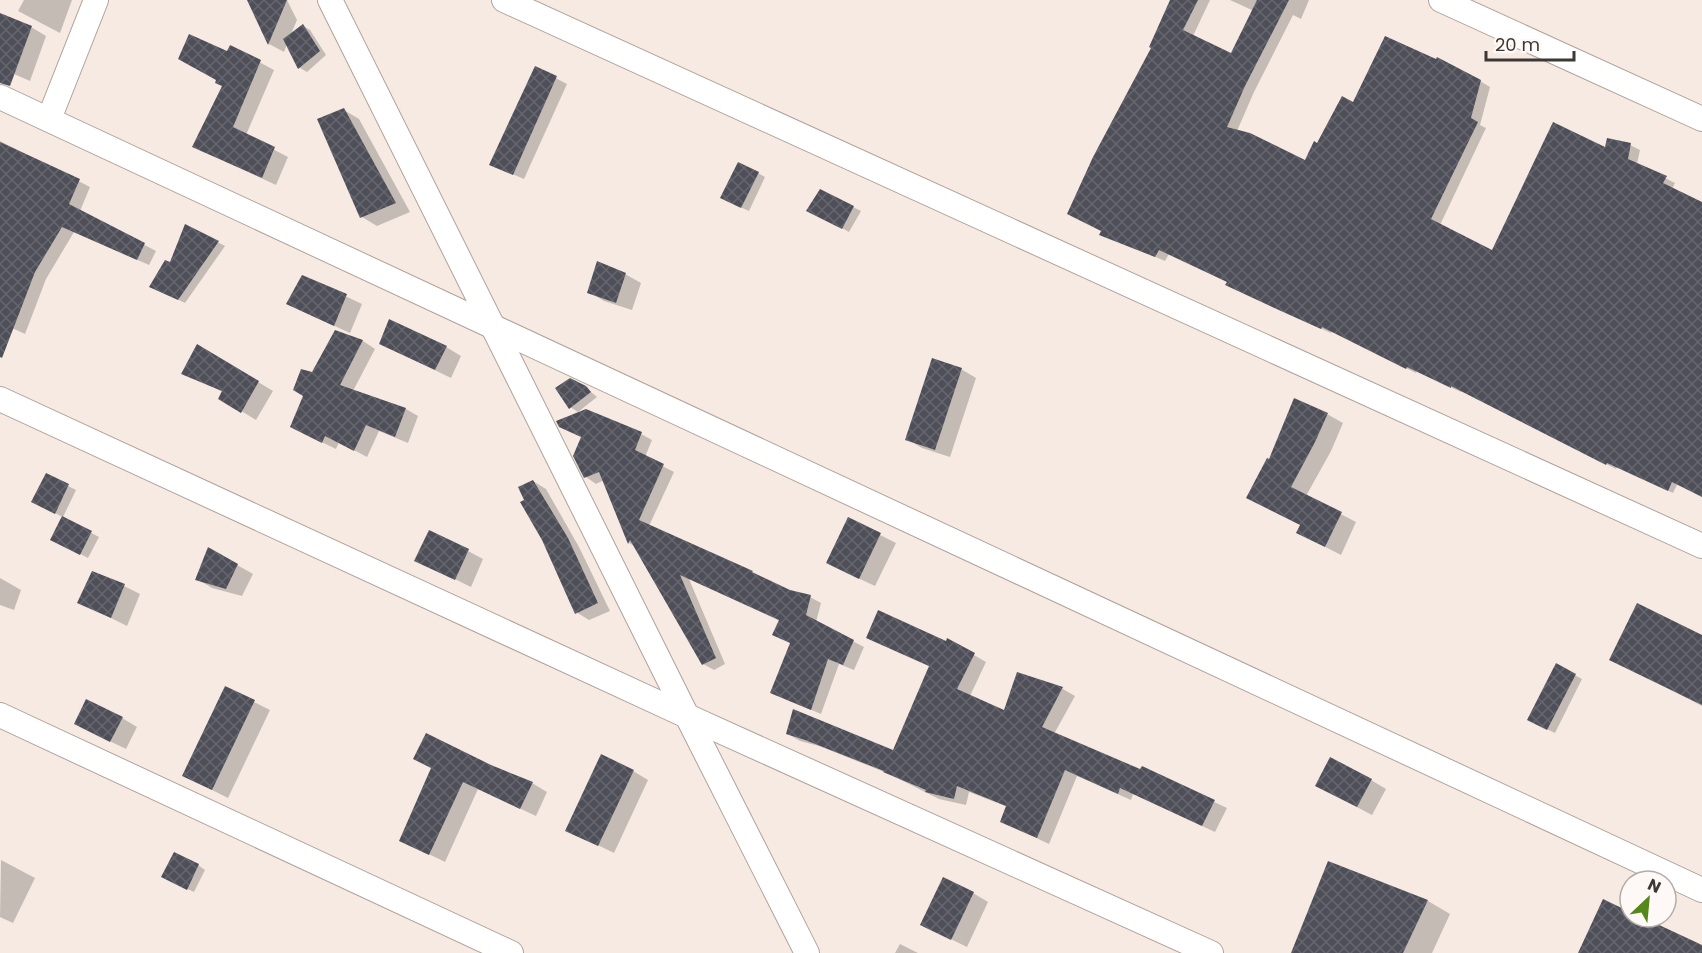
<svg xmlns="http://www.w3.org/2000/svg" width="1702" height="953" viewBox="0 0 1702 953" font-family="Poppins,sans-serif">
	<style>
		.shadow { fill: #0003 }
		.building { fill: url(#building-cross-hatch) }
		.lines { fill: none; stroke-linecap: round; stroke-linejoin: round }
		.minor-casing { stroke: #afa39c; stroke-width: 26 }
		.minor { stroke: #fff; stroke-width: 24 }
	</style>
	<defs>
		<pattern id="building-cross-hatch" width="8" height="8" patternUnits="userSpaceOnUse" patternTransform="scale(1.5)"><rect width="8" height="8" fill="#4e4f59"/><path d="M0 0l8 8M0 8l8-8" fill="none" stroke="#66666e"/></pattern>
	</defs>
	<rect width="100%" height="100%" fill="#f7eae3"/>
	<!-- shadow -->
	<g class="shadow">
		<polygon points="24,0 72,0 60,33 18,11"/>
		<polygon points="249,0 287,0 297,20 291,34 303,26 310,30 326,55 307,72 300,68 287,44 284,52 269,44"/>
		<polygon points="1171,0 1210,0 1193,36 1232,56 1254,11 1230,0 1309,0 1301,19 1293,15 1254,92 1237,131 1306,162 1354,104 1480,81 1490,87 1480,125 1486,128 1440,225 1493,252 1606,149 1630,145 1640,150 1637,164 1675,183 1672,189 1702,203 1702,433 1673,493 1617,467 1616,469 1461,391 1461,392 1417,371 1416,373 1332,331 1331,333 1279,310 1236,289 1228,282 1169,254 1165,261 1101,234 1153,47"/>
		<polygon points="31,27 46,36 30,81 0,68 0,32"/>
		<polygon points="231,47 274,70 246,135 288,157 276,185 194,147 224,86"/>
		<polygon points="536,68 567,84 524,179 491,165"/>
		<polygon points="344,110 359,119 410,212 377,226 362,217"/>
		<polygon points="0,141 90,187 80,211 156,251 149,265 74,232 46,279 25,334 1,323 0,325"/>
		<polygon points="758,173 765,177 749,211 729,202"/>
		<polygon points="821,191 861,211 849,232 809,210"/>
		<polygon points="186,226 225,246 185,303 158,290"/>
		<polygon points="625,274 641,283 632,310 604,301 589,292"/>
		<polygon points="303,276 362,304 350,333 304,312"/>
		<polygon points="336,331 363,341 375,349 353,391 406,409 418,416 408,443 379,431 367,457 339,442 336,449 305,434 313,374"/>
		<polygon points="381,344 446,347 461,356 451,378"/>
		<polygon points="198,346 273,391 256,420 220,398 223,392 183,373"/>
		<polygon points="961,369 976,378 950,457 922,448 907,439"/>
		<polygon points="585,387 597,397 578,412 570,407"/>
		<polygon points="1327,414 1343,423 1331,451 1306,496 1356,522 1341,555 1298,533 1302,525 1270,461"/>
		<polygon points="641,434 652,440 645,457 674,472 649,526 790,592 810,597 821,603 816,622 864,647 854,670 839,664 821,714 783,698 792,643 780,621 689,579 725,664 714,670 703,664 636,547 629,543 604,480 596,484 586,477 575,456"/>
		<polygon points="47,475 76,490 63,517 40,506"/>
		<polygon points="533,481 546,489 579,547 610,611 589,620 576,612 526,501"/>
		<polygon points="63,518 99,537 88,558 59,543"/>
		<polygon points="848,519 896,543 875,586 843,571"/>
		<polygon points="209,549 253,574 242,596 212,588 197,579"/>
		<polygon points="468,551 483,559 471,587 416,560"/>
		<polygon points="93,573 124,586 140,594 127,626 79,602"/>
		<polygon points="0,578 21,590 14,610 0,605"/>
		<polygon points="1702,636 1702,706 1611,659"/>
		<polygon points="948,640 986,662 970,696 1005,712 1017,674 1063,689 1075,696 1054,734 1141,771 1142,768 1227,808 1215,832 1133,794 1131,800 1077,776 1049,844 1002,822 1008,807 969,792 966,805 939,799 887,773 819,746 800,741 788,734 893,752 931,667 880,644 946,643"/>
		<polygon points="1556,665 1582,679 1555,733 1536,724"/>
		<polygon points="226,688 270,710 228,798 184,776"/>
		<polygon points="122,718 137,727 126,749 91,732"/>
		<polygon points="491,766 532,783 547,792 536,816 478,789 445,862 400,840 433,768"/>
		<polygon points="633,771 648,780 614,853 567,830"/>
		<polygon points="1371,780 1386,789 1372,815 1332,794"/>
		<polygon points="1,860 35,878 13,923 0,917"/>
		<polygon points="1329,863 1428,901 1450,914 1432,953 1299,953"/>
		<polygon points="198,865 205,870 194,892 170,881"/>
		<polygon points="973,893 988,902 967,947 922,925"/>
		<polygon points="900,944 918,953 895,953"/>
	</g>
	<!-- building -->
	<g class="building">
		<polygon points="247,0 287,0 268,45"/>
		<polygon points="1170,0 1198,0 1183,30 1231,53 1257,0 1289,0 1245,86 1227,127 1250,133 1305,160 1314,141 1317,143 1342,96 1353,102 1385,36 1436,59 1437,57 1481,80 1471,118 1478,122 1431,219 1492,250 1553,122 1605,147 1607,138 1631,143 1628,159 1667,176 1663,183 1702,202 1702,497 1672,482 1668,491 1607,463 1606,465 1451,386 1451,388 1407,367 1406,369 1322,327 1321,329 1268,305 1225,285 1227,282 1159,250 1155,257 1099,235 1101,231 1067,214 1093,157 1151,48 1149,47"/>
		<polygon points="0,13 32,26 10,86 0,83"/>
		<polygon points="303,24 320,51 298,69 283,39"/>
		<polygon points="189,34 227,51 230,45 261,60 233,127 275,147 262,178 192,147 222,86 215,83 216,80 178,59"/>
		<polygon points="535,66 557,76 513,175 489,165"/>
		<polygon points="344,108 396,203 360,218 317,119"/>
		<polygon points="0,142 80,179 69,204 145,243 137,260 62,227 35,272 2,358 0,357"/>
		<polygon points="738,162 759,172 741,208 720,198"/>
		<polygon points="820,189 854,206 842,229 806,211"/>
		<polygon points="185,224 219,241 178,300 149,287 165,260 170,262"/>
		<polygon points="597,261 626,273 616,303 587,293"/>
		<polygon points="302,275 347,294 334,326 286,304"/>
		<polygon points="389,319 447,346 435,370 379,344"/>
		<polygon points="335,330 363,340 340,385 406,408 395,437 366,425 354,451 325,436 322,443 290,427 303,396 293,390 301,369 312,372"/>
		<polygon points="197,344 259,381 241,413 218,399 222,391 181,374"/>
		<polygon points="932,358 962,368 935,450 905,440"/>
		<polygon points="570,378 586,386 591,392 569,409 555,388"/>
		<polygon points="1294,398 1328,413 1315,442 1291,487 1342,512 1325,547 1296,533 1300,525 1246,498 1267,458 1269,459"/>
		<polygon points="586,409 642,432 635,450 664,464 639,520 753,571 752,572 790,590 811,595 806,615 854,640 843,665 828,659 811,710 770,693 790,643 772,635 779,620 680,575 716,658 702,665 630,540 628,544 599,472 584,478 573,456 581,437 559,427 556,421"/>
		<polygon points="46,473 69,484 55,514 31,502"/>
		<polygon points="533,480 568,538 598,603 575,614 542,540 520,502 524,500 518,487"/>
		<polygon points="62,516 92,531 80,555 50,540"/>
		<polygon points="848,517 881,533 859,579 826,563"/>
		<polygon points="429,530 469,549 455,580 414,561"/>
		<polygon points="208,547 238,564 226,589 195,580"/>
		<polygon points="92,571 125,584 111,618 77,603"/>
		<polygon points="1637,603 1702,635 1702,705 1609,660"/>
		<polygon points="878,610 946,641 947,638 975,653 957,689 1004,710 1017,672 1063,687 1042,727 1140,769 1142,766 1215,800 1202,826 1120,788 1118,794 1065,770 1037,838 1000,822 1006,806 957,786 954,799 925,792 926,790 883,772 884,771 805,740 786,734 793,709 893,750 929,666 866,638"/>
		<polygon points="1556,663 1576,674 1547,730 1527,720"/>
		<polygon points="225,686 255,700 212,790 182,776"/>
		<polygon points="86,699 123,717 110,742 74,724"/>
		<polygon points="426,733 491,765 533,782 520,809 463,782 429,855 399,841 431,768 413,759"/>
		<polygon points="601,754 634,770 598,846 565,831"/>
		<polygon points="1330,757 1372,779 1357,807 1315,786"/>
		<polygon points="174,852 199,864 187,890 161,877"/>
		<polygon points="1328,861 1428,900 1403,953 1291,953"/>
		<polygon points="943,877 974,892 951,940 920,925"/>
		<polygon points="1603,899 1630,912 1630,917 1642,917 1702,945 1702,953 1578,953"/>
	</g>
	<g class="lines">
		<!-- minor casing -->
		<g class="minor-casing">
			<g id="minor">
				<polyline points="330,0 687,716 807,953"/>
				<polyline points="504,0 1702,546"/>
				<polyline points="1441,0 1702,119"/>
				<polyline points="0,97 1702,890"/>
				<polyline points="49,119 96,0"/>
				<polyline points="0,399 687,716 1211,953"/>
				<polyline points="0,715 511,953"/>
			</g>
		</g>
		<!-- minor -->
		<use href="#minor" class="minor"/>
	</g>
	<!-- north arrow -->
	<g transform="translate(1648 899) rotate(26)"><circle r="28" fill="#fef9f6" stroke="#b1aca9" stroke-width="1.5"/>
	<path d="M0-4.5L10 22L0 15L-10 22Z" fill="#54871c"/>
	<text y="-9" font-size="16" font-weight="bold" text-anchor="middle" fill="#3d3836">N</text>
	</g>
	<!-- scale -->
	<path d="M1486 51v9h88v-9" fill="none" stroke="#3d3836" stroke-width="3"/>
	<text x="1495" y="51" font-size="18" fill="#3d3836" stroke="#fef9f6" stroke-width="4.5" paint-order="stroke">20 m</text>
</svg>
